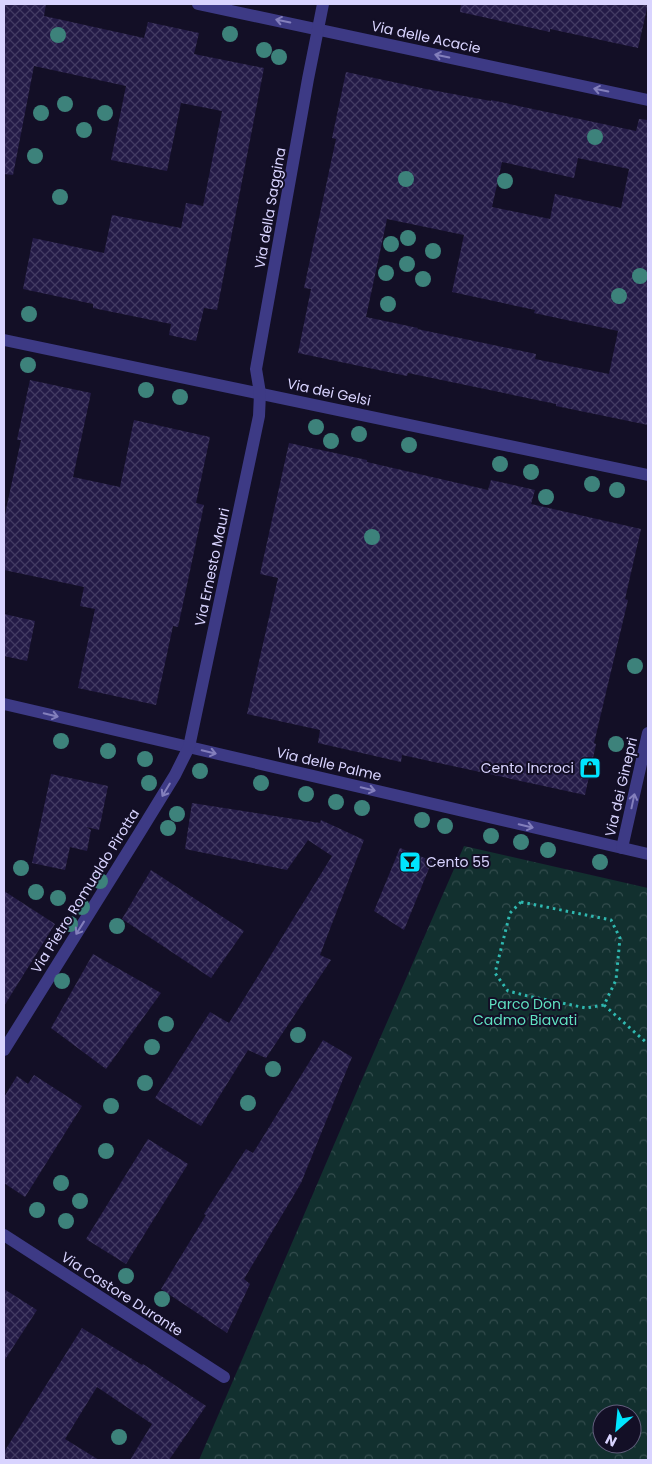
<svg xmlns="http://www.w3.org/2000/svg" width="652" height="1464" viewBox="0 0 652 1464" font-family="Poppins,sans-serif">
	<style>
		.park { fill: url(#park-crowns); fill-rule: evenodd }
		.building { fill: url(#building-cross-hatch); fill-rule: evenodd }
		.lines { fill: none; stroke-linecap: round; stroke-linejoin: round }
		.path { stroke: #2fb8b0; stroke-width: 3; stroke-dasharray: 2.5 4; stroke-linecap: butt }
		.street { stroke: #3d3a85; stroke-width: 12 }
		.tree { fill: #3d827b }
		.oneway { stroke: #837fbc }
		.labels { text-anchor: middle; stroke-width: 4; stroke-linejoin: round; paint-order: stroke }
		.street-label { font-size: 14px; fill: #d9d4ff; stroke: #130f26 }
		.poi-label { font-size: 14px; fill: #d9d4ff; stroke: #130f26; text-anchor: end }
		.park-label { font-size: 14px; fill: #5fe0c0; stroke: #130f26 }
	</style>
	<defs>
		<pattern id="park-crowns" width="20" height="18" patternUnits="userSpaceOnUse" patternTransform="scale(1.25)"><rect width="20" height="18" fill="#12302f"/><path d="M2 6a3 3 0 1 1 6 0M12 15a3 3 0 1 1 6 0" fill="none" stroke="#344d4e"/></pattern>
		<pattern id="building-cross-hatch" width="8" height="8" patternUnits="userSpaceOnUse" patternTransform="scale(1.25)"><rect width="8" height="8" fill="#241b47"/><path d="M0 0l8 8M0 8l8-8" fill="none" stroke="#433b63"/></pattern>
	</defs>
	<rect width="100%" height="100%" fill="#130f26"/>
	<!-- park -->
	<path class="park" d="M464,846l184,42v572h-449l161,-376zM602,1414h30v30h-30z"/>
	<!-- building -->
	<g class="building">
		<polygon points="4,4 46,4 44,16 144,38 148,22 199,33 194,54 264,68 217,310 204,308 196,341 169,335 171,324 93,308 93,304 23,289 33,238 104,253 112,215 181,228 186,203 203,206 222,111 181,103 167,171 111,160 126,86 34,66 13,175 4,174"/>
		<polygon points="461,4 648,4 638,48 550,29 550,32 460,12"/>
		<path d="M346,72l80,17 65,12v-1l145,31 3,-12 9,1v305l-92,-19v-2l-148,-31 -1,3 -109,-23 13,-64 -7,-1 32,-149 -4,-1zM578,158l51,11 -8,39 -66,-14 -5,25 -58,-12 10,-45 72,16zM387,219l77,16 -12,57 83,18 -1,3 84,18 -9,43 -74,-15 1,-5 -119,-25 1,-1 -52,-11z"/>
		<polygon points="30,380 91,393 73,477 120,487 134,420 210,437 196,503 204,505 178,627 173,626 156,705 78,688 95,609 80,606 84,587 4,570 4,519 21,440 17,440"/>
		<polygon points="289,443 367,460 367,462 488,490 491,480 535,490 531,504 641,529 625,599 628,600 594,743 596,744 585,795 402,755 401,762 318,743 320,730 247,714 278,578 260,574"/>
		<polygon points="4,614 35,621 27,661 4,656"/>
		<polygon points="51,774 108,786 99,830 86,827 91,830 87,851 70,847 65,870 32,863"/>
		<polygon points="192,803 320,823 321,820 364,840 320,955 331,960 266,1058 248,1050 201,1126 155,1098 210,1012 229,1023 332,856 308,840 287,870 185,849"/>
		<polygon points="400,848 432,861 404,930 374,911"/>
		<polygon points="151,870 244,931 211,978 122,919"/>
		<polygon points="4,891 55,924 4,1006"/>
		<polygon points="93,954 161,993 106,1069 51,1028"/>
		<polygon points="323,1040 352,1057 301,1183 244,1279 250,1284 227,1333 161,1289 206,1215 204,1214 246,1149 253,1153"/>
		<polygon points="34,1075 82,1106 25,1197 4,1183 4,1097 17,1076 28,1084"/>
		<polygon points="148,1139 188,1164 126,1264 86,1239"/>
		<polygon points="4,1289 37,1310 4,1361"/>
		<polygon points="82,1328 142,1365 143,1364 206,1406 169,1460 130,1460 152,1424 97,1387 65,1439 99,1460 4,1460 4,1452"/>
	</g>
	<g class="lines">
		<!-- path -->
		<g class="path">
			<polygon points="521,902 611,920 620,938 616,980 604,1005 586,1008 528,996 508,991 495,973 510,913"/>
			<polyline points="604,1005 648,1044"/>
		</g>
		<!-- street -->
		<g class="street">
			<polyline points="198,4 648,100"/>
			<polyline points="4,340 648,475"/>
			<polyline points="4,704 648,854"/>
			<polyline points="622,848 648,733"/>
			<polyline points="4,1050 140,832 175,775 189,747 259,416 260,393 256,369 308,79 323,4"/>
			<polyline points="4,1235 224,1377"/>
		</g>
	</g>
	<!-- trees -->
	<g class="tree">
		<circle cx="230" cy="34" r="8"/>
		<circle cx="58" cy="35" r="8"/>
		<circle cx="264" cy="50" r="8"/>
		<circle cx="279" cy="57" r="8"/>
		<circle cx="65" cy="104" r="8"/>
		<circle cx="41" cy="113" r="8"/>
		<circle cx="105" cy="113" r="8"/>
		<circle cx="84" cy="130" r="8"/>
		<circle cx="595" cy="137" r="8"/>
		<circle cx="35" cy="156" r="8"/>
		<circle cx="406" cy="179" r="8"/>
		<circle cx="505" cy="181" r="8"/>
		<circle cx="60" cy="197" r="8"/>
		<circle cx="408" cy="238" r="8"/>
		<circle cx="391" cy="244" r="8"/>
		<circle cx="433" cy="251" r="8"/>
		<circle cx="407" cy="264" r="8"/>
		<circle cx="386" cy="273" r="8"/>
		<circle cx="640" cy="276" r="8"/>
		<circle cx="423" cy="279" r="8"/>
		<circle cx="619" cy="296" r="8"/>
		<circle cx="388" cy="304" r="8"/>
		<circle cx="29" cy="314" r="8"/>
		<circle cx="28" cy="365" r="8"/>
		<circle cx="146" cy="390" r="8"/>
		<circle cx="180" cy="397" r="8"/>
		<circle cx="316" cy="427" r="8"/>
		<circle cx="359" cy="434" r="8"/>
		<circle cx="331" cy="441" r="8"/>
		<circle cx="409" cy="445" r="8"/>
		<circle cx="500" cy="464" r="8"/>
		<circle cx="531" cy="472" r="8"/>
		<circle cx="592" cy="484" r="8"/>
		<circle cx="617" cy="490" r="8"/>
		<circle cx="546" cy="497" r="8"/>
		<circle cx="372" cy="537" r="8"/>
		<circle cx="635" cy="666" r="8"/>
		<circle cx="61" cy="741" r="8"/>
		<circle cx="616" cy="744" r="8"/>
		<circle cx="108" cy="751" r="8"/>
		<circle cx="145" cy="759" r="8"/>
		<circle cx="200" cy="771" r="8"/>
		<circle cx="149" cy="783" r="8"/>
		<circle cx="261" cy="783" r="8"/>
		<circle cx="306" cy="794" r="8"/>
		<circle cx="336" cy="802" r="8"/>
		<circle cx="362" cy="808" r="8"/>
		<circle cx="177" cy="814" r="8"/>
		<circle cx="422" cy="820" r="8"/>
		<circle cx="445" cy="826" r="8"/>
		<circle cx="168" cy="828" r="8"/>
		<circle cx="491" cy="836" r="8"/>
		<circle cx="521" cy="842" r="8"/>
		<circle cx="548" cy="850" r="8"/>
		<circle cx="600" cy="862" r="8"/>
		<circle cx="21" cy="868" r="8"/>
		<circle cx="100" cy="881" r="8"/>
		<circle cx="36" cy="892" r="8"/>
		<circle cx="58" cy="898" r="8"/>
		<circle cx="82" cy="907" r="8"/>
		<circle cx="70" cy="924" r="8"/>
		<circle cx="117" cy="926" r="8"/>
		<circle cx="62" cy="981" r="8"/>
		<circle cx="166" cy="1024" r="8"/>
		<circle cx="298" cy="1035" r="8"/>
		<circle cx="152" cy="1047" r="8"/>
		<circle cx="273" cy="1069" r="8"/>
		<circle cx="145" cy="1083" r="8"/>
		<circle cx="248" cy="1103" r="8"/>
		<circle cx="111" cy="1106" r="8"/>
		<circle cx="106" cy="1151" r="8"/>
		<circle cx="61" cy="1183" r="8"/>
		<circle cx="80" cy="1201" r="8"/>
		<circle cx="37" cy="1210" r="8"/>
		<circle cx="66" cy="1221" r="8"/>
		<circle cx="126" cy="1276" r="8"/>
		<circle cx="162" cy="1299" r="8"/>
		<circle cx="119" cy="1437" r="8"/>
	</g>
	<!-- one-way arrows -->
	<defs><path id="oneway-shaft" d="M-6 0H5M1.5-3L5.5 0L1.5 3" fill="none" stroke-width="1.6" stroke-linecap="round" stroke-linejoin="round" transform="scale(1.25)"/></defs>
	<g class="oneway">
		<use href="#oneway-shaft" transform="translate(283 21) rotate(-168)"/>
		<use href="#oneway-shaft" transform="translate(442 56) rotate(-168)"/>
		<use href="#oneway-shaft" transform="translate(601 90) rotate(-168)"/>
		<use href="#oneway-shaft" transform="translate(51 715) rotate(13)"/>
		<use href="#oneway-shaft" transform="translate(209 752) rotate(13)"/>
		<use href="#oneway-shaft" transform="translate(368 789) rotate(13)"/>
		<use href="#oneway-shaft" transform="translate(166 790) rotate(121)"/>
		<use href="#oneway-shaft" transform="translate(633 801) rotate(-78)"/>
		<use href="#oneway-shaft" transform="translate(526 826) rotate(13)"/>
		<use href="#oneway-shaft" transform="translate(80 928) rotate(122)"/>
	</g>
	<!-- icons -->
	<defs>
		<g id="shop-square" transform="scale(1.125)"><rect x="-9" y="-9" width="18" height="18" rx="4" fill="#00e5ff" stroke="#130f26"/><path d="M-5-2.5h2.3a2.7 3.5 0 0 1 5.4 0H5L5.5 6h-11ZM-1.5-2.5h3a1.5 2.3 0 0 0-3 0Z" fill="#111"/></g>
		<g id="bar-square" transform="scale(1.125)"><rect x="-9" y="-9" width="18" height="18" rx="4" fill="#00e5ff" stroke="#130f26"/><path d="M-6-5H6L.8 .8V4.5H3.5V6h-7V4.5H-.8V.8Z" fill="#111"/></g>
	</defs>
	<g fill-rule="evenodd">
		<use href="#shop-square" x="590" y="768"/>
		<use href="#bar-square" x="410" y="862"/>
	</g>
	<g class="labels">
		<!-- street labels -->
		<g class="street-label">
			<text transform="translate(426 37) rotate(12)" y="5">Via delle Acacie</text>
			<text transform="translate(270 208) rotate(-80)" y="5">Via della Saggina</text>
			<text transform="translate(329 392) rotate(12)" y="5">Via dei Gelsi</text>
			<text transform="translate(212 567) rotate(-78)" y="5">Via Ernesto Mauri</text>
			<text transform="translate(329 764) rotate(13)" y="5">Via delle Palme</text>
			<text transform="translate(621 787) rotate(-77)" y="5">Via dei Ginepri</text>
			<text transform="translate(85 891) rotate(-58)" y="5">Via Pietro Romualdo Pirotta</text>
			<text transform="translate(122 1294) rotate(33)" y="5">Via Castore Durante</text>
		</g>
		<!-- poi labels -->
		<g class="poi-label">
			<text x="574" y="773">Cento Incroci</text>
			<text x="426" y="867" text-anchor="start">Cento 55</text>
		</g>
		<!-- park labels -->
		<g class="park-label">
			<text x="525" y="1009">Parco Don<tspan x="525" dy="16">Cadmo Biavati</tspan></text>
		</g>
	</g>
	<!-- border -->
	<rect width="652" height="1464" fill="none" stroke="#d9d4ff" stroke-width="10"/>
	<!-- north arrow -->
	<g transform="translate(617 1429) rotate(207)"><circle r="24" fill="#130f26" stroke="#625e7d"/>
	<path d="M0-4L9 19L0 12L-9 19Z" fill="#00e5ff"/>
	<text y="-8" font-size="14" font-weight="bold" text-anchor="middle" fill="#d9d4ff">N</text>
	</g>
</svg>
